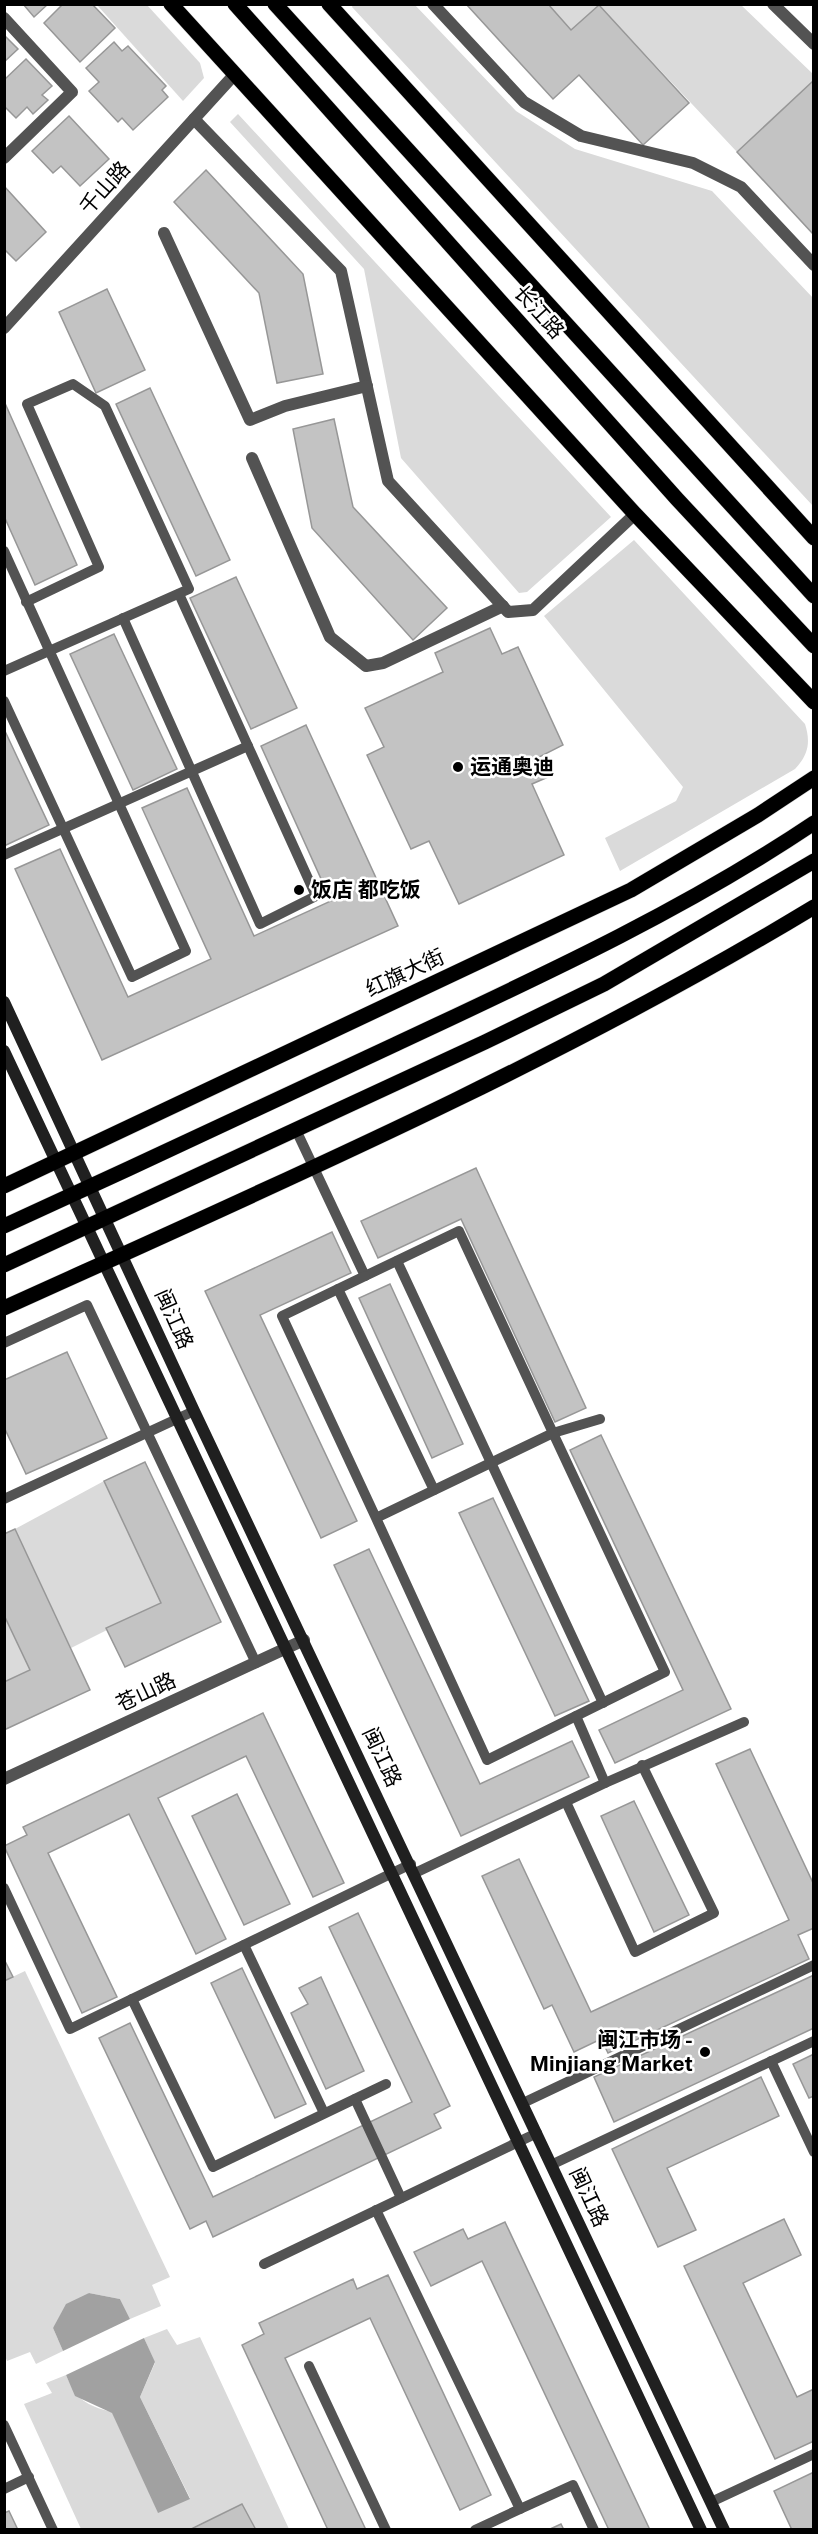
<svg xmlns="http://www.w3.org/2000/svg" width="818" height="2534" viewBox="0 0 818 2534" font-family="'Public Sans','Noto Sans SC',sans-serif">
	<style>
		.green { fill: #dadada }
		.water { fill: #a1a1a1 }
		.building { fill: #c3c3c3; stroke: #979797; stroke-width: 1.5 }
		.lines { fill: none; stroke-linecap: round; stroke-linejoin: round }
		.primary-casing { stroke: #dbdbdb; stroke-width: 16 }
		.service { stroke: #535353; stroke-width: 10 }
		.minor { stroke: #535353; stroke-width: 12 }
		.tertiary { stroke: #535353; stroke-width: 12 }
		.secondary { stroke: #202020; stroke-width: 12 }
		.primary { stroke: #000; stroke-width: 15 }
		.poi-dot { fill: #000; stroke: #fff; stroke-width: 2 }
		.labels { text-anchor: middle; stroke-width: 5; stroke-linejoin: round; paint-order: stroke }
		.street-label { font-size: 21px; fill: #000; stroke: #fff }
		.poi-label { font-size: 21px; font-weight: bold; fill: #000; stroke: #fff; text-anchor: start }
	</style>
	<rect width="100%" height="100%" fill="#fff"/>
	<!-- green -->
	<g class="green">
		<polygon points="353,4 415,5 516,111 575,149 712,191 813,298 813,506 352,7"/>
		<polygon points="97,5 147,5 200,63 204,78 183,101"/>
		<polygon points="548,5 741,5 813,74 813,81 737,152 599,5 571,30"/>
		<polygon points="238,114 611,517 527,592 519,593 401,458 364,269 230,122"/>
		<path d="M634,540l171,184c6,19 3,31 -10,45l-175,102 -15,-33 71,-37 7,-14 -139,-171z"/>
		<polygon points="104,1481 161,1603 71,1648 15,1529"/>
		<polygon points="4,1615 30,1670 4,1682"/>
		<polygon points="25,1971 170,2277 152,2285 161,2306 130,2319 120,2299 89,2293 53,2328 63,2351 36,2364 30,2352 7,2361 5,2356 4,1981"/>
		<path d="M167,2329l10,16 23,-8 89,192h-33l-14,-25 -53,25h-108l-57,-125 28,-11 -6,-10 20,-8c11,25 19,30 46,37l46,100 32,-14 -50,-101 15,-34 -11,-25z"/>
	</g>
	<!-- water -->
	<g class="water">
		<polygon points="89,2293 120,2299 130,2319 63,2351 53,2328 66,2304"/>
		<polygon points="144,2338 155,2362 140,2397 190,2499 158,2513 112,2413 75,2396 66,2375"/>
	</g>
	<!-- building -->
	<g class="building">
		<polygon points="23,4 48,4 34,17"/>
		<polygon points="63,4 92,4 115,28 80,62 44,23"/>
		<polygon points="466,4 548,4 571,30 599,5 689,103 643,145 579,75 553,99"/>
		<polygon points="4,35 18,49 4,62"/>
		<polygon points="114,42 122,51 128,46 166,86 162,90 168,97 133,130 122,118 118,122 89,91 99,82 86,68"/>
		<polygon points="26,59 52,86 42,95 48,100 33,114 27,107 16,118 4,106 4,80"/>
		<polygon points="813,81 814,82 814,235 737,152"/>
		<polygon points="69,116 109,159 80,186 61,166 53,173 32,151"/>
		<polygon points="206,170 303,274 323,374 277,383 259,293 174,202"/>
		<polygon points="4,186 46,232 16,261 4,249"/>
		<polygon points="107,289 145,370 96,393 59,312"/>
		<polygon points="150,388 230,560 196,576 116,404"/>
		<polygon points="4,401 77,565 35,585 4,516"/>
		<polygon points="334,419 353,507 447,608 413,640 312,528 293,429"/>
		<polygon points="236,577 297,708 251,729 190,598"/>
		<polygon points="490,628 502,654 518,647 563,745 539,757 548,777 532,784 564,855 459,904 429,841 411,849 367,755 384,747 365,708 443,672 435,653"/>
		<polygon points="114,634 177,769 133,790 70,654"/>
		<polygon points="306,725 398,926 102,1060 15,869 60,849 128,997 211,959 142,808 187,788 254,936 331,901 261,746"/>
		<polygon points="4,729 49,825 4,846"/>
		<polygon points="476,1168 586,1408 555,1422 461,1219 378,1258 361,1221"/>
		<polygon points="332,1232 351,1273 260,1315 357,1521 321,1538 205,1291"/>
		<polygon points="390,1284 463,1444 432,1458 359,1298"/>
		<polygon points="67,1352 107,1438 26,1474 4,1427 4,1380"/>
		<polygon points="601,1435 731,1709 615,1763 599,1730 683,1690 570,1450"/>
		<polygon points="145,1462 221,1622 125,1667 106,1628 161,1603 104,1481"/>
		<polygon points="493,1498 589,1701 555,1716 459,1513"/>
		<polygon points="15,1529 90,1690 4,1730 4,1682 30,1670 4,1615 4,1534"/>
		<polygon points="369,1549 480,1784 572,1741 589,1777 461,1836 334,1565"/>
		<polygon points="263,1713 344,1883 313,1897 246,1756 158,1798 226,1939 196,1954 129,1814 48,1853 117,1997 82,2013 4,1846 27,1835 23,1827"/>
		<polygon points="750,1749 814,1885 814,1928 798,1935 809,1959 608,2053 601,2039 574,2052 552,2005 544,2009 482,1876 519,1859 591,2012 789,1920 716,1764"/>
		<polygon points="237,1794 290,1904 244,1925 192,1816"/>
		<polygon points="634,1801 689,1915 654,1932 601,1816"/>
		<polygon points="358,1913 450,2106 434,2114 441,2128 213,2237 206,2221 190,2229 99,2038 130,2023 213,2197 412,2102 329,1927"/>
		<polygon points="4,1959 13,1977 4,1981"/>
		<polygon points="242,1968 306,2104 275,2118 211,1983"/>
		<polygon points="814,1975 814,2028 614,2122 594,2077"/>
		<polygon points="321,1977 364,2071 326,2089 291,2013 308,2004 299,1988"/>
		<polygon points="814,2054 814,2096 809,2098 793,2064"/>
		<polygon points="761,2077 779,2116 667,2168 696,2230 658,2247 612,2149"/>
		<polygon points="784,2219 801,2255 743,2283 797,2397 814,2389 814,2441 775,2459 684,2266"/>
		<polygon points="505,2222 650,2530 609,2530 482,2261 431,2286 414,2252 463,2229 468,2239"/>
		<polygon points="388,2275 491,2495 460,2510 370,2318 285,2358 366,2530 328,2530 242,2345 264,2334 259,2323 353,2279 357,2289"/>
		<polygon points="814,2472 814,2530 792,2530 774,2491"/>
		<polygon points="242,2504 256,2530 189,2530"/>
		<polygon points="9,2511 18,2530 4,2530 4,2513"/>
		<polygon points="561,2524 564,2530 548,2530"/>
	</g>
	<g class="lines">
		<!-- primary casing -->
		<g class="primary-casing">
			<g id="primary">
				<polyline points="171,4 635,514 814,702"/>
				<polyline points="235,4 677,499 814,646"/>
				<polyline points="275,4 814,596"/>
				<polyline points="329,4 814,538"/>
				<polyline points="4,1186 631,890 758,815 814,778"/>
				<path d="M4,1226c131,-60 262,-121 392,-182 143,-67 287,-133 418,-221"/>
				<polyline points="4,1265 485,1042 604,984 814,861"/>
				<path d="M4,1308c274,-124 552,-245 810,-401"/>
			</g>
		</g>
		<!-- service -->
		<g class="service">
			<polyline points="4,551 186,951 132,977 4,701"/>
			<polyline points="123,618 260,924 316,896 179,594"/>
			<polyline points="4,671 189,589 105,406 73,384 27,404 99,567 26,602"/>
			<polyline points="4,855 248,746"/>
			<polyline points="296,1130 365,1276 459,1231 553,1433 600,1419"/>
			<polyline points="397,1261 603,1703"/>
			<polyline points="365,1276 282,1316 376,1518 553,1433 665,1672 487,1760 376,1518"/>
			<polyline points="338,1289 434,1490"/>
			<polyline points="4,1343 87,1305 256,1663"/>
			<polyline points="4,1499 194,1411"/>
			<polyline points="576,1716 605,1783 744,1722"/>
			<polyline points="566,1802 635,1952 714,1913 642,1765"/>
			<polyline points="415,1873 605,1783"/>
			<polyline points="4,1888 70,2029 411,1864"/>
			<polyline points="244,1945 324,2113"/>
			<polyline points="132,1999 213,2167 386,2084"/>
			<polyline points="771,2061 814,2152"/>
			<polyline points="355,2099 401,2198"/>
			<polyline points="523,2103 814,1965"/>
			<polyline points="553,2164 814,2041"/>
			<polyline points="376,2210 520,2509 475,2530"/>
			<polyline points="264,2264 537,2133"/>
			<polyline points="309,2366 386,2530"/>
			<polyline points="4,2425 53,2530"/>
			<polyline points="4,2489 29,2477"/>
			<polyline points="711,2502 814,2454"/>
			<polyline points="520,2509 573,2485 594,2530"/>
		</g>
		<!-- minor -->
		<g class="minor">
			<polyline points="433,4 524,102 581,136 693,163 741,187 814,265"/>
			<polyline points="4,18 72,92 4,158"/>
			<polyline points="194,119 341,271 388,481 508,612 533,610 635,514"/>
			<polyline points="164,233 250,420 285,406 367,386"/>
			<polyline points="252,458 330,637 366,666 383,663 503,606"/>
			<polyline points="4,1779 304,1640"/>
		</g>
		<!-- tertiary -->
		<g class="tertiary">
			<polyline points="773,4 814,44"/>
			<polyline points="4,328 234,75"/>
		</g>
		<!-- secondary -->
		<g class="secondary">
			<polyline points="4,1002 194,1411 724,2530"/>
			<polyline points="4,1051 701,2530"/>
		</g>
		<!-- primary -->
		<use href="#primary" class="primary"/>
	</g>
	<!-- markers -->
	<g class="poi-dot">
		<circle cx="458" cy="767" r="6"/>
		<circle cx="299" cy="890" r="6"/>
		<circle cx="705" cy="2052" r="6"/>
	</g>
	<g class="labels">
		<!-- street labels -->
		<g class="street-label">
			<text transform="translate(105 188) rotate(-48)" y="7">千山路</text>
			<text transform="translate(539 312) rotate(48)" y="7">长江路</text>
			<text transform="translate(405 973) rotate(-25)" y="7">红旗大街</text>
			<text transform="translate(174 1319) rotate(66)" y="7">闽江路</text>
			<text transform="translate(146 1692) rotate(-25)" y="7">苍山路</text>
			<text transform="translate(382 1757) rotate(65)" y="7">闽江路</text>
			<text transform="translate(589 2197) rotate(65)" y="7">闽江路</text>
		</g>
		<!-- poi labels -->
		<g class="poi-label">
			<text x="470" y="774">运通奥迪</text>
			<text x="311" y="897">饭店 都吃饭</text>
			<text x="693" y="2047" text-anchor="end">闽江市场 -<tspan x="693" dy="24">Minjiang Market</tspan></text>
		</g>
	</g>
	<!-- border -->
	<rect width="818" height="2534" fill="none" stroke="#000000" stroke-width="12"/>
</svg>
